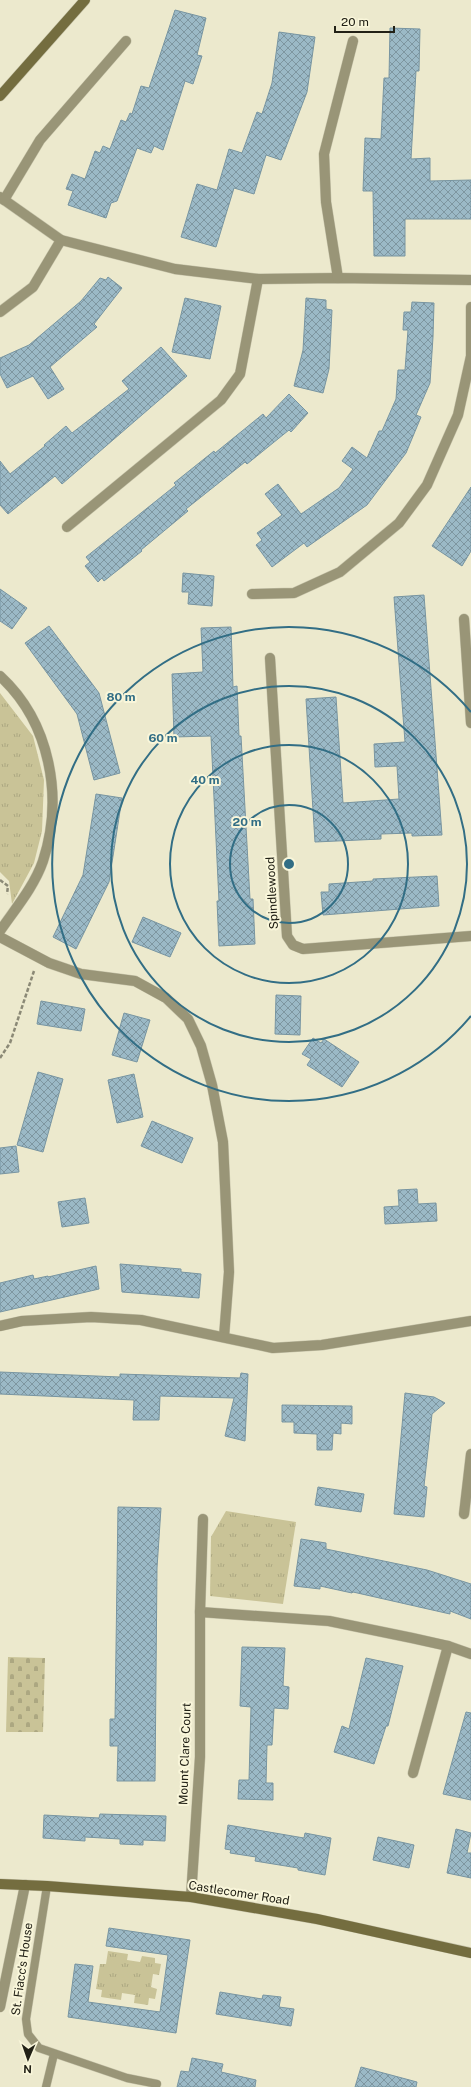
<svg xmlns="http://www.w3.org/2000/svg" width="471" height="2087" viewBox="0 0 471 2087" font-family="'Public Sans',sans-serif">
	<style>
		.grass { fill: url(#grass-tufts) }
		.cemetery { fill: url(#cemetery-stones) }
		.building { fill: url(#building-cross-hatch); stroke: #7895a1 }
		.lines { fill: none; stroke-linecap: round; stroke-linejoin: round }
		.lane-casing { stroke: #c8c5ac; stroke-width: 9 }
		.street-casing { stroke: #c8c5ac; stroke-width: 11 }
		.secondary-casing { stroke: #c8c5ac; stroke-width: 11 }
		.path { stroke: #8b8976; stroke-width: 2.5; stroke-dasharray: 4 2; stroke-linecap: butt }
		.lane { stroke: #999577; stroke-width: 8 }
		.street { stroke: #999577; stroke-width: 10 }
		.secondary { stroke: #746d3f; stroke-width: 10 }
		.ring { fill: none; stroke: #326e85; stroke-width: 2 }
		.labels { text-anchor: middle; stroke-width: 4; stroke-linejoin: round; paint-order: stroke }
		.street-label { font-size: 12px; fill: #222116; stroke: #f9f6da }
		.centre { fill: #326e85; stroke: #f9f6da; stroke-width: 2 }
		.ring-label { font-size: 12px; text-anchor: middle; font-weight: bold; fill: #326e85; stroke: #f9f6da; stroke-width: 4; stroke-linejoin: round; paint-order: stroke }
	</style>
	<defs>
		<pattern id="grass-tufts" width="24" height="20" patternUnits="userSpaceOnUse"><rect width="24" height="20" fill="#c9c397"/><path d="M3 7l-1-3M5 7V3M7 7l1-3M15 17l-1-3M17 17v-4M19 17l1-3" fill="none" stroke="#aca781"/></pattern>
		<pattern id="cemetery-stones" width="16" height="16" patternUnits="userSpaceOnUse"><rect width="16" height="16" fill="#c9c397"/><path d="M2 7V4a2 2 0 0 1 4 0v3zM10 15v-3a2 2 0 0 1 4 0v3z" fill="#aca781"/></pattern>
		<pattern id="building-cross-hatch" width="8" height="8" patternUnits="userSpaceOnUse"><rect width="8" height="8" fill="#9bb9c6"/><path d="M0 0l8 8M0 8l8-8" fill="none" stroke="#7e96a0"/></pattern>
	</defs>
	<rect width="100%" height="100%" fill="#ece9cd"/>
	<!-- grass -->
	<g class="grass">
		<polygon points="0,693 33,736 44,780 42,831 34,863 12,904 9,881 0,872"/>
		<polygon points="226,1511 296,1522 283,1604 210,1596 211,1537"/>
		<polygon points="108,1951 128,1954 127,1960 140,1962 142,1956 155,1958 155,1963 161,1964 159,1975 153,1974 151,1987 157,1989 155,1999 149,1998 148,2005 134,2003 135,1995 122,1993 121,2000 101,1997 102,1990 96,1989 100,1964 106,1964"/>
	</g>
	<!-- cemetery -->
	<polygon class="cemetery" points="8,1657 45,1658 43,1732 6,1732"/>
	<!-- building -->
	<g class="building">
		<polygon points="175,10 206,18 197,55 202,56 193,84 185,81 163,150 154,146 151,153 137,148 117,201 111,203 106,218 68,205 73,191 66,189 72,174 85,179 95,151 100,153 103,146 110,149 121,120 126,122 130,113 132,114 141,86 149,88"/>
		<polygon points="390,28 420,29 419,71 416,71 411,159 430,158 430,181 471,180 471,219 405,219 405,256 374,256 373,191 363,191 365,138 381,139 384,78 389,78"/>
		<polygon points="279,32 315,37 307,92 281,160 266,155 254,194 234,188 216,247 181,237 197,184 217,190 229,149 242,153 257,112 262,114 272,83"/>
		<polygon points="108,277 122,288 94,324 97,327 50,367 64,389 48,399 33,376 7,388 0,374 0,358 29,345 81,301 100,278 106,280"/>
		<polygon points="185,298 221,306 210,359 172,352"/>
		<polygon points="306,298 326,300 326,309 332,310 329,369 323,393 294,386 303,350"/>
		<polygon points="412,302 434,303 433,337 430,383 416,415 421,417 406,453 367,505 307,547 304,543 272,567 256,545 262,540 257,533 282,515 265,494 278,484 301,514 339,488 353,469 342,461 352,447 367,458 379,431 382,431 396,399 398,370 405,370 408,330 403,330 404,312 411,312"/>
		<polygon points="161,347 187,376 62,484 55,476 8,514 0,505 0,461 10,474 45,446 44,445 66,426 72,433 129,389 122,381"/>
		<polygon points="289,394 308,413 291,432 289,430 247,464 245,462 186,509 188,511 141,550 142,551 104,581 102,578 98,582 85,566 90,562 86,557 176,485 174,483 214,451 215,453 263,414 266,418"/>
		<polygon points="471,487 471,551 462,566 432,546"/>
		<polygon points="183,573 214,576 212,606 188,604 189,592 182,592"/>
		<polygon points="0,589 27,608 12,629 0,621"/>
		<polygon points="424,595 442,835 412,836 412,833 381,834 381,839 315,842 306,699 336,697 343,803 399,799 397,766 375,767 374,744 405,742 394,597"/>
		<polygon points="49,626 99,693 120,773 94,780 77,714 25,643"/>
		<polygon points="231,627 233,687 237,686 239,736 241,736 250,899 253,899 255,944 219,946 217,901 219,901 211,736 174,737 172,674 203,672 201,628"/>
		<polygon points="96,794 122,798 109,882 76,949 53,937 83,875"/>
		<polygon points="437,876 439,906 323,915 321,892 329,892 329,884 373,881 373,879"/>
		<polygon points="143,917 181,933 170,957 132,942"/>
		<polygon points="276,995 301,996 300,1035 275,1034"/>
		<polygon points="41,1001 85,1009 81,1031 37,1024"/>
		<polygon points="124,1013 150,1020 137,1062 112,1055"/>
		<polygon points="313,1038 321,1043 324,1039 359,1062 342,1087 307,1065 311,1059 302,1054"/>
		<polygon points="38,1072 63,1079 43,1152 17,1145"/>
		<polygon points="134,1074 143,1117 117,1123 108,1080"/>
		<polygon points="152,1121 193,1138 182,1163 141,1146"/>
		<polygon points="16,1146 19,1172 0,1174 0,1148"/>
		<polygon points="417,1189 418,1204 436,1203 437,1221 385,1224 384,1207 399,1206 398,1190"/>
		<polygon points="85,1198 89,1223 62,1227 58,1202"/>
		<polygon points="120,1264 181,1269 181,1272 201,1274 199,1298 122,1292"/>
		<polygon points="96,1266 99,1289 0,1312 0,1283 33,1275 34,1279 48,1276 48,1277"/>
		<polygon points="0,1372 120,1377 120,1374 240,1378 241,1373 248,1374 245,1441 225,1436 234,1398 160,1396 159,1420 133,1420 134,1400 0,1394"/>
		<polygon points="405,1393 434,1397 445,1403 432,1414 424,1486 427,1487 424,1517 394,1514"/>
		<polygon points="282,1405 352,1406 352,1424 341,1423 341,1434 333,1433 332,1450 317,1450 317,1434 294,1433 294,1422 282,1422"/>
		<polygon points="318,1487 364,1494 361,1512 315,1505"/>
		<polygon points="118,1507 161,1508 157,1568 155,1781 117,1781 118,1746 110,1746 110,1719 115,1719"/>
		<polygon points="301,1539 326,1543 326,1549 427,1570 471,1584 471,1619 450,1611 450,1614 353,1592 352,1593 320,1586 320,1589 294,1586"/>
		<polygon points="242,1647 285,1648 283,1686 289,1687 288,1709 274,1708 272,1745 267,1745 266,1783 273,1783 273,1800 238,1799 239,1780 249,1780 251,1707 240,1706"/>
		<polygon points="366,1658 403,1666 388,1726 386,1726 374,1764 334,1752 342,1726 349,1729"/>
		<polygon points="466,1712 471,1713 471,1800 443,1794"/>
		<polygon points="100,1814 166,1816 165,1841 143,1840 143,1845 120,1844 120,1839 85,1837 85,1841 43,1838 44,1815 99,1818"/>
		<polygon points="228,1825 304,1838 305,1833 331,1838 325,1875 298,1870 298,1868 255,1861 256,1857 230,1853 231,1850 225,1849"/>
		<polygon points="456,1829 471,1833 467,1853 471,1853 471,1878 447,1873"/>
		<polygon points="378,1837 414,1845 409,1868 373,1860"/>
		<polygon points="109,1928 190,1940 176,2033 68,2017 75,1964 93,1966 88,2002 160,2012 168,1955 106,1946"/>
		<polygon points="220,1992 262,1999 263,1995 281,1997 279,2007 294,2009 291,2026 216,2014"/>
		<polygon points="192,2058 223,2064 221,2072 256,2080 255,2087 177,2087 181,2071 189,2072"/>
		<polygon points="361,2067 417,2082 416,2087 355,2087"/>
	</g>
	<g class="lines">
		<!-- lane casing -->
		<g class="lane-casing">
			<g id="lane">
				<polyline points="47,1886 26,2019 28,2034 39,2048 127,2078 157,2084"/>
				<polyline points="46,2087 54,2054"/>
			</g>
		</g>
		<!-- street casing -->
		<g class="street-casing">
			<g id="street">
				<polyline points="0,197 61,240 175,269 258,279 338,278 471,280"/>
				<polyline points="4,200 40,140 126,41"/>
				<polyline points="338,278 326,202 324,154 353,41"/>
				<polyline points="0,312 33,287 61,240"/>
				<polyline points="67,527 221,400 240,374 258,279"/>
				<polyline points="252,594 294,593 340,572 399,523 427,485 458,415 471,356 471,307"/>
				<polyline points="464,619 471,723"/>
				<polyline points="270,658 287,936 293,945 303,949 471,936"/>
				<path d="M0,676c50,46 64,121 43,185 -9,26 -28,48 -43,70"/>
				<polyline points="0,937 49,963 81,974 135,981 166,998 188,1019 201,1046 212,1085 223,1142 229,1272 224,1337"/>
				<polyline points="0,1326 22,1321 91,1317 141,1320 273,1348 322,1345 471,1321"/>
				<polyline points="464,1514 471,1454"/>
				<polyline points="200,1612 203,1519"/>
				<polyline points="413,1773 448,1646"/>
				<polyline points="191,1897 200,1757 200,1612 329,1621 412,1638 448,1646 471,1654"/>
				<polyline points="0,2007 25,1885"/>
			</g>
		</g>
		<!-- secondary casing -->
		<g class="secondary-casing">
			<g id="secondary">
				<polyline points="0,96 85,0"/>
				<polyline points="0,1884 47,1886 191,1897 317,1919 471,1953"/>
			</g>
		</g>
		<!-- path -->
		<g class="path">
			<polyline points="0,880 8,886 7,894"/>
			<polyline points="0,1058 10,1043 34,971"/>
		</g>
		<!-- lane -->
		<use href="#lane" class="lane"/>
		<!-- street -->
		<use href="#street" class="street"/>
		<!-- secondary -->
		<use href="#secondary" class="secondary"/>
	</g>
	<!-- distance rings -->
	<g class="ring">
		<circle cx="289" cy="864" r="59"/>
		<circle cx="289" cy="864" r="119"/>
		<circle cx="289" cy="864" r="178"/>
		<path d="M471 1016A237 237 0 1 1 471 712"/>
	</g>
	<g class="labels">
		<!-- street labels -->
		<g class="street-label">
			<text transform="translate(272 893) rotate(-93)" y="4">Spindlewood</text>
			<text transform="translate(185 1754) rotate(-88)" y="4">Mount Clare Court</text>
			<text transform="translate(239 1893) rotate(9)" y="4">Castlecomer Road</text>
			<text transform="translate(22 1969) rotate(-82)" y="4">St. Fiacc's House</text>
		</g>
	</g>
	<circle cx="289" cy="864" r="6" class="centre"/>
	<g class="ring-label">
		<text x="121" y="701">80 m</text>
		<text x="163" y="742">60 m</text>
		<text x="205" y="784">40 m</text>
		<text x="247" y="826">20 m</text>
	</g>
	<!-- north arrow -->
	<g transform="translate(28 2059) rotate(182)" stroke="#f9f6da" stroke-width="3" paint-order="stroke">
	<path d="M0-3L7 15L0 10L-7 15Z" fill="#222116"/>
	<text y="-6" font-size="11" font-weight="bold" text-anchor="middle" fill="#222116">N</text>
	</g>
	<!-- scale -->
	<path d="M335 26v6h59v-6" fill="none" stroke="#222116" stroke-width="2"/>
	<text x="341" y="26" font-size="12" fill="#222116" stroke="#f9f6da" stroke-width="3" paint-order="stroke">20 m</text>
</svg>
